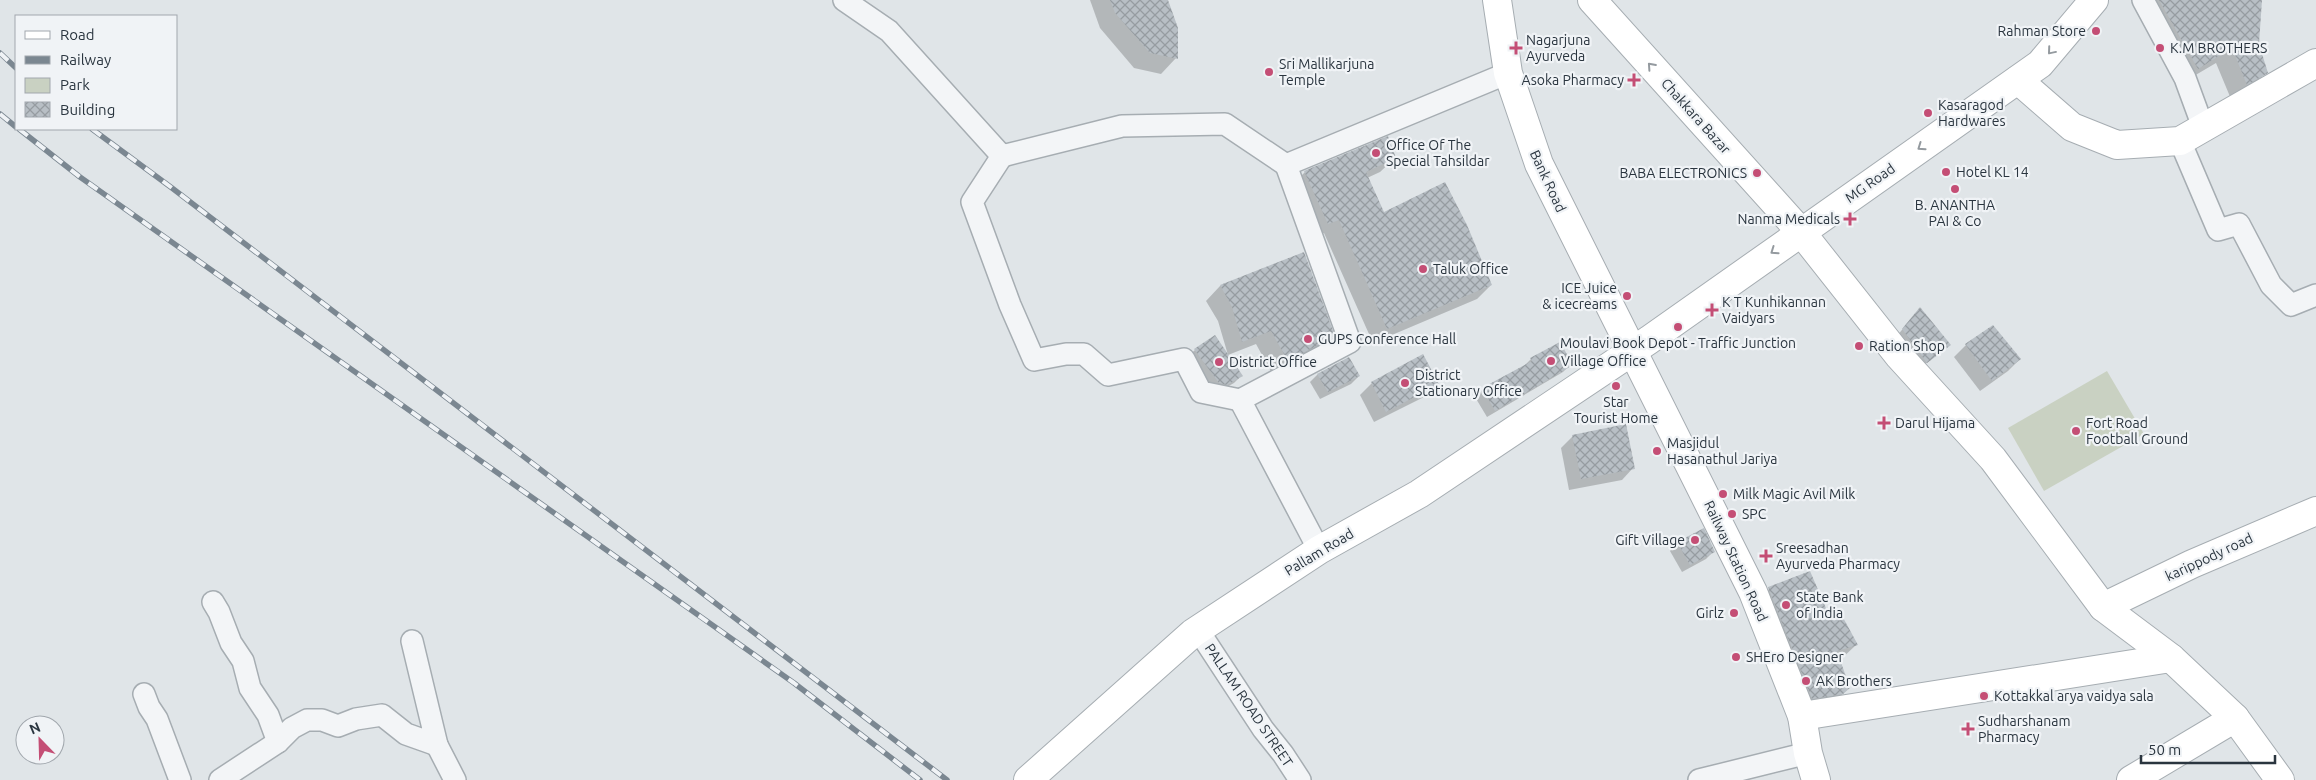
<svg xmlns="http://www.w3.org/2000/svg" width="2316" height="780" viewBox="0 0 2316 780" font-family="Ubuntu,sans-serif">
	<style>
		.green { fill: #c9d1c2 }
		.shadow { fill: #0003 }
		.building { fill: url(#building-cross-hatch) }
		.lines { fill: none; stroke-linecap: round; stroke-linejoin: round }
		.street-casing { stroke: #a6adb2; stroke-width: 24 }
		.secondary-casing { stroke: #a6adb2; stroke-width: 30 }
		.street { stroke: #f3f5f7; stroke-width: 21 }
		.secondary { stroke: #fff; stroke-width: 28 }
		.rail-casing { stroke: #7b8791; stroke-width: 5.5 }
		.rail { stroke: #f0f3f6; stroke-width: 4; stroke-dasharray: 11; stroke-linecap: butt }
		.oneway { stroke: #949a9f }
		.poi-dot { fill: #c44e75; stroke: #f0f3f6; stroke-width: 2 }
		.labels { text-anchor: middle; stroke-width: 4.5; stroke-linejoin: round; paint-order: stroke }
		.poi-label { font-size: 14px; fill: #2a353f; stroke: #f0f3f6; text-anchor: start }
		.street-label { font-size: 14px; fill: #2a353f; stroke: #f0f3f6 }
	</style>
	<defs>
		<pattern id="building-cross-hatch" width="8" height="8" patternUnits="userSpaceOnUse" patternTransform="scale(1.25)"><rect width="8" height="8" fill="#b8bfc5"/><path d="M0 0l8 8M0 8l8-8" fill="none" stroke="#969ca1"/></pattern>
	</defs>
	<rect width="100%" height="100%" fill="#e0e5e8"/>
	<!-- green -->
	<polygon class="green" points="2107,371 2144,434 2044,491 2008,428"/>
	<!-- shadow -->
	<g class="shadow">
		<polygon points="1090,0 1166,0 1176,58 1161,74 1134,68 1100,28"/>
		<polygon points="2143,0 2261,0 2257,45 2266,72 2251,88 2231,99 2216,63 2182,83"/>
		<polygon points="1395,158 1380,172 1367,178 1383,213 1491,285 1477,299 1373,343 1324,233 1314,238 1291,186 1305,172"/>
		<polygon points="1303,253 1333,336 1318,350 1273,375 1256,344 1228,355 1218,321 1206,301 1220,286"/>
		<polygon points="1920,309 1949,345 1918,370 1895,338"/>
		<polygon points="1992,327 2020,359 2008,371 1980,391 1954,357 1966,345"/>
		<polygon points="1195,350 1241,376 1234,383 1218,392 1211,390 1187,357"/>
		<polygon points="1349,358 1359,376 1351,384 1320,399 1310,382 1317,375"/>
		<polygon points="1531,359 1571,364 1563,372 1487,417 1475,397 1483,389 1523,367"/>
		<polygon points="1372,383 1437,384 1426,396 1374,422 1360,395"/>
		<polygon points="1573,436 1633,468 1622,480 1569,490 1561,448"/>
		<polygon points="1703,530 1714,551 1706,559 1682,572 1670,551 1678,543"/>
		<polygon points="1769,589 1827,614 1856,645 1839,661 1849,688 1833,703 1796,713 1753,604"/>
	</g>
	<!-- building -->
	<g class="building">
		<polygon points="1110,0 1168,0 1178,28 1178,59 1150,53 1115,13"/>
		<polygon points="2159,0 2262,0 2259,44 2268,73 2247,85 2232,48 2198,69"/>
		<polygon points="1388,136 1396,158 1366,172 1384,212 1445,182 1467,225 1492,285 1387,329 1339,220 1328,224 1304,171"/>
		<polygon points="1304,252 1335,336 1288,361 1271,331 1242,342 1232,307 1220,285"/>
		<polygon points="1920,307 1951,345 1927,363 1902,329"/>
		<polygon points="1993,325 2021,359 1992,381 1965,344"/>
		<polygon points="1215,335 1243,376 1227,385 1219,383 1194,349"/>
		<polygon points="1560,342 1573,365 1495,411 1482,388 1532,361 1530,358"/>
		<polygon points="1423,354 1439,384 1386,412 1371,382"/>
		<polygon points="1349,357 1360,376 1328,392 1317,374"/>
		<polygon points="1626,424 1635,469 1581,479 1572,435"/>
		<polygon points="1704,528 1715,552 1690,565 1677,542"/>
		<polygon points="1810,571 1828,613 1840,612 1858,645 1837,651 1850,688 1843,694 1812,699 1768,587"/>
	</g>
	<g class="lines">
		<!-- street casing -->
		<g class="street-casing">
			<g id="street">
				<polyline points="844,0 889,31 1002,156 1122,126 1225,124 1286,165"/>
				<polyline points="2143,0 2185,78 2203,127"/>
				<polyline points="2180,141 2218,230 2239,224 2271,285 2291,305 2316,295"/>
				<polyline points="1002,156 972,202 1010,305 1034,360 1066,354 1084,354 1108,375 1184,359 1201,392 1240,400"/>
				<polyline points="1319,550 1240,400 1350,342 1286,165 1508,73"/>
				<polyline points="213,602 219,612 231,643 243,661 250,688 268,715 278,742"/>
				<polyline points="1198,630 1263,729 1283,754 1300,780"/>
				<polyline points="144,694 149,707 157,719 180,780"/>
				<polyline points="437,745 455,780"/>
				<polyline points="220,780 278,742 292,728 307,720 322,720 338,726 356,719 382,715 406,734 437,745 412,641"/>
				<polyline points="1699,780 1808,753"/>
			</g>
		</g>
		<!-- secondary casing -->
		<g class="secondary-casing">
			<g id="secondary">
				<polyline points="1497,0 1508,73 1539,164 1753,592 1802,716 1808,753 1816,780"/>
				<polyline points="1592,0 1801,232 1899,356 1993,459 2103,607 2171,658 2235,718 2280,780"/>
				<polyline points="2018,80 2072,127 2117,145 2180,141 2316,63"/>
				<polyline points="2103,607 2192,564 2316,511"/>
				<polyline points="1802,716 2171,658"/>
				<polyline points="1028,780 1193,633 1319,550 1419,494 1649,340 2040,64 2094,0"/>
				<polyline points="2131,780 2235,718"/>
			</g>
		</g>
		<!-- street -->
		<use href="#street" class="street"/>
		<!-- secondary -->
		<use href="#secondary" class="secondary"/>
		<!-- rail casing -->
		<g class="rail-casing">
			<g id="rail">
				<polyline points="0,53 16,68"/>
				<polyline points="0,114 16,127"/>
				<polyline points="19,129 80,177 794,683 920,780"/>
				<polyline points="92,129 172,188 947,780"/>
			</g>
		</g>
		<!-- rail -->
		<use href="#rail" class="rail"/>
	</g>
	<!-- one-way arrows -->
	<defs><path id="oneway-chevron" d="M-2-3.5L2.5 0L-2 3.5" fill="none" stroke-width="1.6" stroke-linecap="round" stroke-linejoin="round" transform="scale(1.25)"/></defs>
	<g class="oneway">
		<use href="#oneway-chevron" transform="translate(2051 51) rotate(130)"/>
		<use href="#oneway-chevron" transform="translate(1651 66) rotate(-132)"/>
		<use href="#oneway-chevron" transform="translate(1921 147) rotate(145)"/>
		<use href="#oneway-chevron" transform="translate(1774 251) rotate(145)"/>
	</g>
	<!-- markers -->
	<g class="poi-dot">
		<circle cx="2096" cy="31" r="5"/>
		<path d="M1513.5 40.5h5v5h5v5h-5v5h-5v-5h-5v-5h5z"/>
		<circle cx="2160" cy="48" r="5"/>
		<circle cx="1269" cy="72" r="5"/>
		<path d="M1631.5 72.5h5v5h5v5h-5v5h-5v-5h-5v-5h5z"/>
		<circle cx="1928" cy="113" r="5"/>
		<circle cx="1376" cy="153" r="5"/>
		<circle cx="1946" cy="172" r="5"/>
		<circle cx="1757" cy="173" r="5"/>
		<circle cx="1955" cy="189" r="5"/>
		<path d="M1847.5 211.5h5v5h5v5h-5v5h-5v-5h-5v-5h5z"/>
		<circle cx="1423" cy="269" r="5"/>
		<circle cx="1627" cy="296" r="5"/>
		<path d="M1709.5 302.5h5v5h5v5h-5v5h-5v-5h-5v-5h5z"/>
		<circle cx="1678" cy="327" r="5"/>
		<circle cx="1308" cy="339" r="5"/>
		<circle cx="1859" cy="346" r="5"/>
		<circle cx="1551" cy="361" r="5"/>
		<circle cx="1219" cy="362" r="5"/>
		<circle cx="1405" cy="383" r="5"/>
		<circle cx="1616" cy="386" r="5"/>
		<path d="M1881.5 415.5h5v5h5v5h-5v5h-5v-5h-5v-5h5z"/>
		<circle cx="2076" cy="431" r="5"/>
		<circle cx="1657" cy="451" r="5"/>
		<circle cx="1723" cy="494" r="5"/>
		<circle cx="1732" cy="514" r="5"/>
		<circle cx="1695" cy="540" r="5"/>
		<path d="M1763.5 548.5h5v5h5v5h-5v5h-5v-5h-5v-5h5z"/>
		<circle cx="1786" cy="605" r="5"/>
		<circle cx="1734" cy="613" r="5"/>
		<circle cx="1736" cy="657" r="5"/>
		<circle cx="1806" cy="681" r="5"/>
		<circle cx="1984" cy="696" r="5"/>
		<path d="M1965.5 721.5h5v5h5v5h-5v5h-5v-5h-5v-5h5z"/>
	</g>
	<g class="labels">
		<!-- poi labels -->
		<g class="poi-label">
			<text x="2086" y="36" text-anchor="end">Rahman Store</text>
			<text x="1526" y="45">Nagarjuna<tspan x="1526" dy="16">Ayurveda</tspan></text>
			<text x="2170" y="53">K.M BROTHERS</text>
			<text x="1279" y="69">Sri Mallikarjuna<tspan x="1279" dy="16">Temple</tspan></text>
			<text x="1624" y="85" text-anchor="end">Asoka Pharmacy</text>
			<text x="1938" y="110">Kasaragod<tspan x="1938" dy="16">Hardwares</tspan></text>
			<text x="1386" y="150">Office Of The<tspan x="1386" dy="16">Special Tahsildar</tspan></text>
			<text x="1956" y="177">Hotel KL 14</text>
			<text x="1747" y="178" text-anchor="end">BABA ELECTRONICS</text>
			<text x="1955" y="210" text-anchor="middle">B. ANANTHA<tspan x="1955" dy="16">PAI &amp; Co</tspan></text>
			<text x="1840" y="224" text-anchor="end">Nanma Medicals</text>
			<text x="1433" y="274">Taluk Office</text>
			<text x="1617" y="293" text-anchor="end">ICE Juice<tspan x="1617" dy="16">&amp; icecreams</tspan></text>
			<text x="1722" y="307">K T Kunhikannan<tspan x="1722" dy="16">Vaidyars</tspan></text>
			<text x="1318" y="344">GUPS Conference Hall</text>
			<text x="1678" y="348" text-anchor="middle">Moulavi Book Depot - Traffic Junction</text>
			<text x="1869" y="351">Ration Shop</text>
			<text x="1561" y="366">Village Office</text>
			<text x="1229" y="367">District Office</text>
			<text x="1415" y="380">District<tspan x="1415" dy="16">Stationary Office</tspan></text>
			<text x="1616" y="407" text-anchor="middle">Star<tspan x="1616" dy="16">Tourist Home</tspan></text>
			<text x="1895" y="428">Darul Hijama</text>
			<text x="2086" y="428">Fort Road<tspan x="2086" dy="16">Football Ground</tspan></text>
			<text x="1667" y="448">Masjidul<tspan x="1667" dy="16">Hasanathul Jariya</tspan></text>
			<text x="1733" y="499">Milk Magic Avil Milk</text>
			<text x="1742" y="519">SPC</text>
			<text x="1685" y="545" text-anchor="end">Gift Village</text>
			<text x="1776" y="553">Sreesadhan<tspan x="1776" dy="16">Ayurveda Pharmacy</tspan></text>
			<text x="1796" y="602">State Bank<tspan x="1796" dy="16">of India</tspan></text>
			<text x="1724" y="618" text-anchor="end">Girlz</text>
			<text x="1746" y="662">SHEro Designer</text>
			<text x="1816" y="686">AK Brothers</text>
			<text x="1994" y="701">Kottakkal arya vaidya sala</text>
			<text x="1978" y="726">Sudharshanam<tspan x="1978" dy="16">Pharmacy</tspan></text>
		</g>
		<!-- street labels -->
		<g class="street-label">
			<text transform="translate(1696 116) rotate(48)" y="5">Chakkara Bazar</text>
			<text transform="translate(1548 181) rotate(65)" y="5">Bank Road</text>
			<text transform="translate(1870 183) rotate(-35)" y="5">MG Road</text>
			<text transform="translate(1319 552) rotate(-31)" y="5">Pallam Road</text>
			<text transform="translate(2209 557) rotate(-25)" y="5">karippody road</text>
			<text transform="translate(1736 561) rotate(65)" y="5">Railway Station Road</text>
			<text transform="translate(1249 705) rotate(56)" y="5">PALLAM ROAD STREET</text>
		</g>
	</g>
	<!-- legend -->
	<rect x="15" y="15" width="162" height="115" fill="#f0f3f6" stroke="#a1a7ad"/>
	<rect x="25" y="31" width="25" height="8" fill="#ffffff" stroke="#a1a7ad"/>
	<text x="60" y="40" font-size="15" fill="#2a353f">Road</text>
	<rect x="25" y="56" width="25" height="8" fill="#7b8791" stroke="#a1a7ad"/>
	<text x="60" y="65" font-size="15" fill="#2a353f">Railway</text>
	<rect x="25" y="78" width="25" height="15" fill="#c9d1c2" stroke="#a1a7ad"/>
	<text x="60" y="90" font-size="15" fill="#2a353f">Park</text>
	<rect x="25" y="102" width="25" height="15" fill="url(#building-cross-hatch)" stroke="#a1a7ad"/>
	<text x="60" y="115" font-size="15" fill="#2a353f">Building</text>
	<!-- north arrow -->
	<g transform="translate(40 740) rotate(337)"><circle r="24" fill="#f0f3f6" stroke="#a1a7ad"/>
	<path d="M0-4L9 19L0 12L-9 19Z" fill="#c44e75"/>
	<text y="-8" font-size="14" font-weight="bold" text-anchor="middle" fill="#2a353f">N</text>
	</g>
	<!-- scale -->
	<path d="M2141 755v8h134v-8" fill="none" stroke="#2a353f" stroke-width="2.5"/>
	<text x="2148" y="755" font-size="15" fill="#2a353f" stroke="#f0f3f6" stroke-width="4" paint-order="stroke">50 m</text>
</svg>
